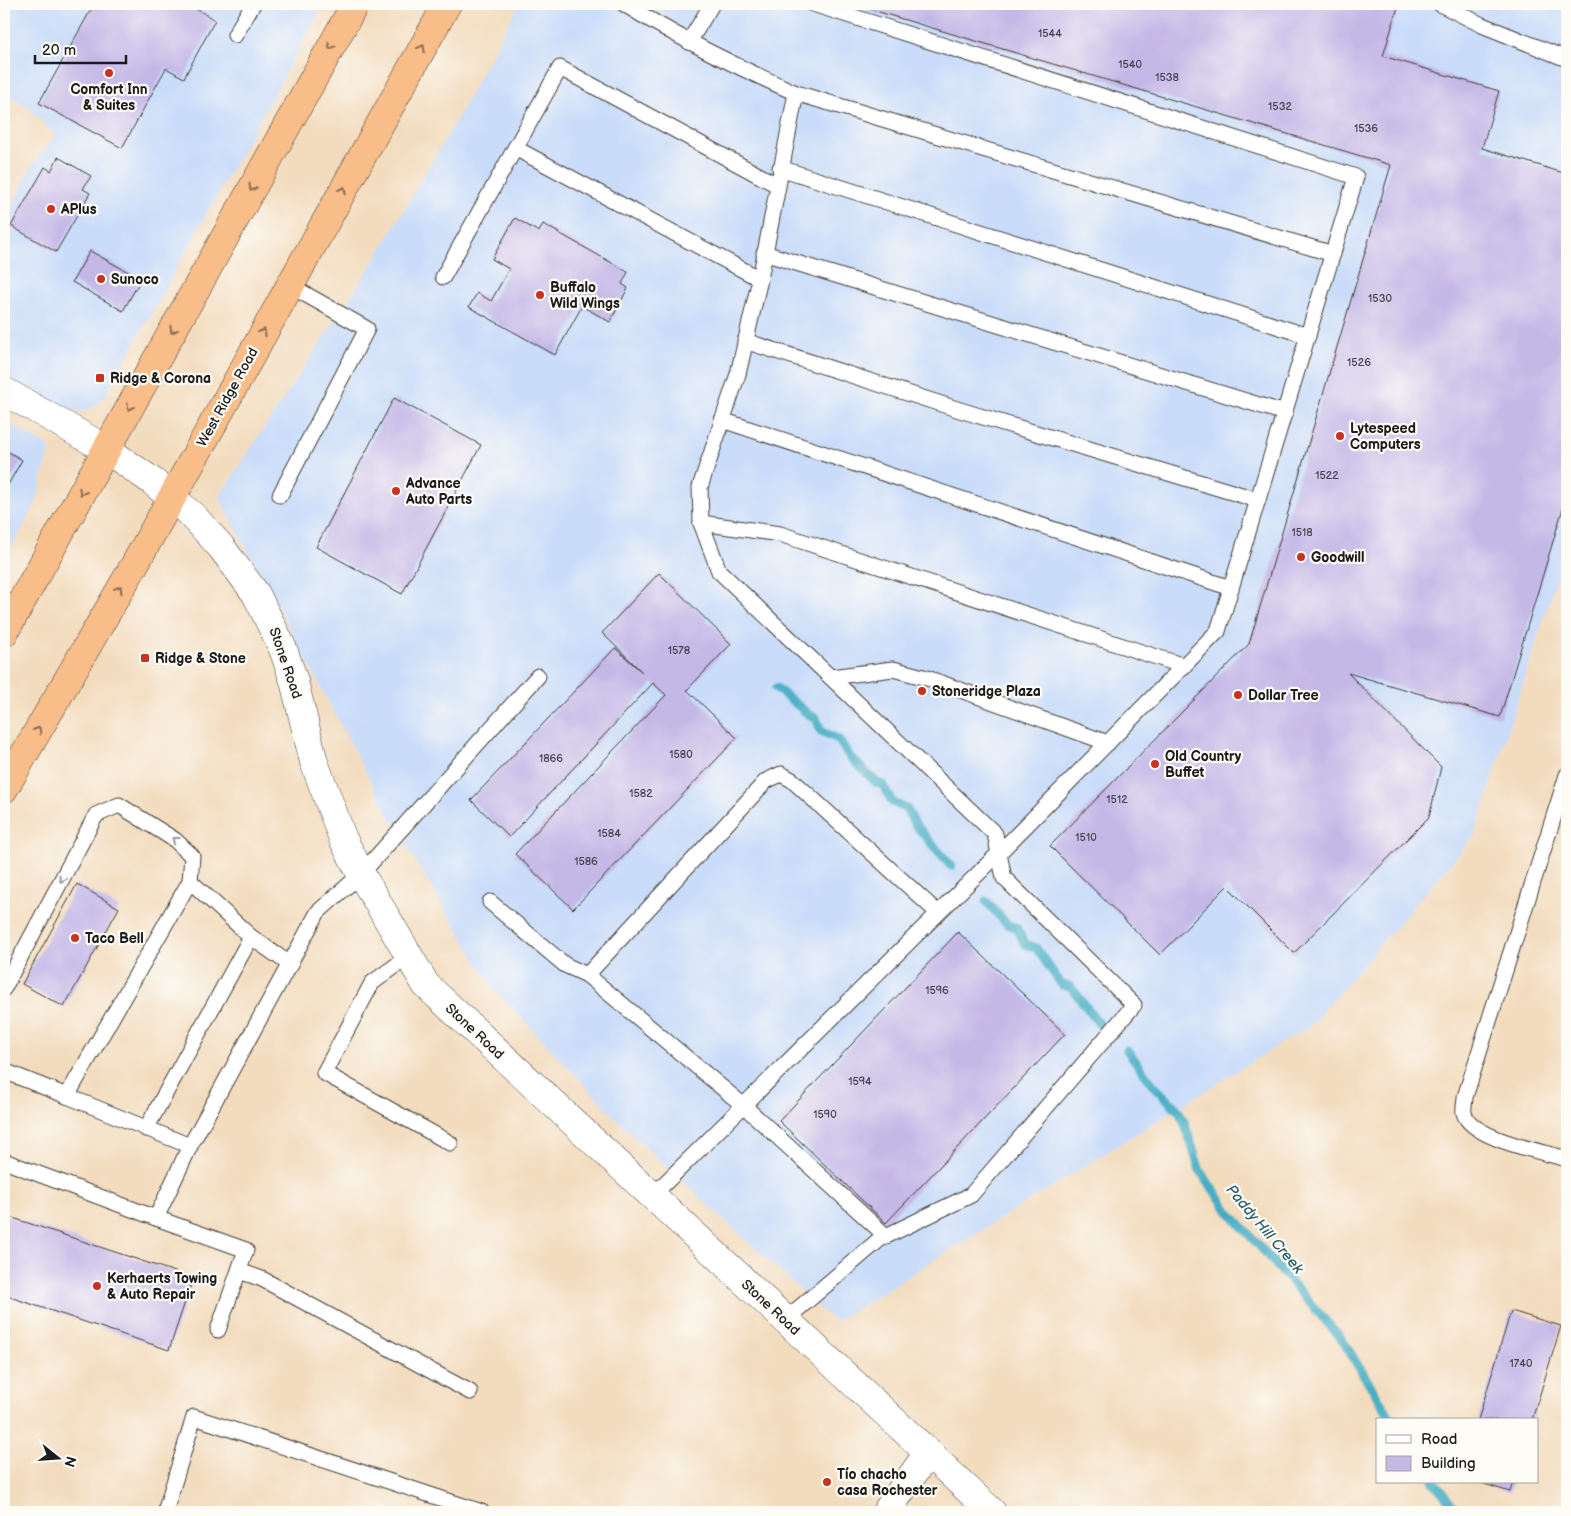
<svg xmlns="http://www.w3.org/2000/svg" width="1571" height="1516" viewBox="0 0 1571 1516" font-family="'Balsamiq Sans',sans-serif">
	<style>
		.built { fill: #c9dcf9 }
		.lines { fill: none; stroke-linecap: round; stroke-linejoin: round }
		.stream { stroke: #44adc4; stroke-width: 9 }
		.building { fill: #c4b8e7 }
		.service-casing { stroke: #3c3934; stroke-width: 17 }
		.minor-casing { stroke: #3c3934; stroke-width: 29 }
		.tertiary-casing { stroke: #3c3934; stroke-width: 29 }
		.trunk-casing { stroke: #3c3934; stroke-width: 29 }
		.service { stroke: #fff; stroke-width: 15 }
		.minor { stroke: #fff; stroke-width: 28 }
		.tertiary { stroke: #fff; stroke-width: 28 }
		.trunk { stroke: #f8bd89; stroke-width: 28 }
		.oneway { stroke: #8a6c52 }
		.oneway2 { stroke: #999 }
		.poi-dot { fill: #c8321e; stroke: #fdfcf7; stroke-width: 2 }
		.labels { text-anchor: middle; stroke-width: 4.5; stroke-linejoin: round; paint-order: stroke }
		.number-label { font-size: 11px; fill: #46434f }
		.poi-label { font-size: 14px; font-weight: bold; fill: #1c1c1c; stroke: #fdfcf7; text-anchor: start }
		.street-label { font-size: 14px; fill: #1c1c1c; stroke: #fdfcf7 }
		.water-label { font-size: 15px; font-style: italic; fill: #2e5d68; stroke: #fdfcf7 }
	</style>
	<rect width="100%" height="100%" fill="#fdfcf7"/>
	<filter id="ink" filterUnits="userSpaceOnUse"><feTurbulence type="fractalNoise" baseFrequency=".02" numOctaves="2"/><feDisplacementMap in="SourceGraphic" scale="10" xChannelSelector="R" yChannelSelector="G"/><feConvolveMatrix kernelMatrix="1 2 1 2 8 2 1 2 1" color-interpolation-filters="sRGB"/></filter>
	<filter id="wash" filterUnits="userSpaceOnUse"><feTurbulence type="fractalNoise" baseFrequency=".0096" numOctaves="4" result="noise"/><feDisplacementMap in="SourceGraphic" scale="20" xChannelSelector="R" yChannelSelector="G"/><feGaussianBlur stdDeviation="1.12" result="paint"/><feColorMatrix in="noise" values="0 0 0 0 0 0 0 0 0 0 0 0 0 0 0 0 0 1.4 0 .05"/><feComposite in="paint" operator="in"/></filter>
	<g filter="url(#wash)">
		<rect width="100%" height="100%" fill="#f3dcbe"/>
		<!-- built -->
		<g class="built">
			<polygon points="4,4 324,4 105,396 93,407 79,412 59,407 4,376 4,223 32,166 55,135 28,107 4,92"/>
			<polygon points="519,4 1567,4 1567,546 1474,836 1311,1025 835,1322 628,1131 494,989 400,836 219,497 372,264 450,131"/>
			<polygon points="4,420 50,448 36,503 4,562"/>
		</g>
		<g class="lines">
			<!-- stream -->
			<g class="stream">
				<polyline points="776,688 811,716 816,718 821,731 838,739 850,757 877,783 883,785 892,802 907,809 914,823 951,866"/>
				<polyline points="986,901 1008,925 1016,927 1025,944 1036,948 1062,985 1071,987 1100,1025"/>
				<polyline points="1127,1050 1154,1086 1178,1110 1184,1121 1200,1171 1230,1213 1341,1338 1392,1420"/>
				<polyline points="1434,1482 1459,1512"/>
			</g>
		</g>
		<g id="blocks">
			<!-- building -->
			<g class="building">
				<polygon points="94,4 195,4 193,7 215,20 184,78 166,68 122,148 39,103"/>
				<polygon points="852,4 1399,4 1383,56 1499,91 1482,148 1567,174 1567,495 1500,717 1348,673 1441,767 1429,817 1294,953 1227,886 1160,955 1050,846 1249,644 1391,165"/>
				<polygon points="58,157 91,176 83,189 90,193 56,252 11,226 45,167 51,171"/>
				<polygon points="515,218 539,232 543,224 628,272 622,284 628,288 610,322 582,306 555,355 469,307 477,293 491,301 509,269 492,259"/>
				<polygon points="90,251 141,279 123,311 72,282"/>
				<polygon points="394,398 481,445 402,594 316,547"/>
				<polygon points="4,449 22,460 4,492"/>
				<polygon points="659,573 731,644 687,690 737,738 573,909 515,854 666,695 653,683 509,837 471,800 615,648 642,672 602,633"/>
				<polygon points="77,884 119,908 64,1007 22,984"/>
				<polygon points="958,932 1065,1034 886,1223 779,1121"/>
				<polygon points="4,1215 193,1278 169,1350 4,1295"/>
				<polygon points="1511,1311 1561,1326 1532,1420 1478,1420"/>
				<polygon points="1478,1482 1513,1482 1510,1492"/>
			</g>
		</g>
	</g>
	<g filter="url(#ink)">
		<use href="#blocks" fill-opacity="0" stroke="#3c3934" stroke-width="1"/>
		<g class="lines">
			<!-- service casing -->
			<g class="service-casing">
				<g id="service">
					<path d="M624,4c56,35 113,63 172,89l-36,186 -22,95 -38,113 1,36 18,48 276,263 9,44 130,127 -163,190 -91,44 -95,81"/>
					<polyline points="1440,4 1482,25 1567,59"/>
					<polyline points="235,35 253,4"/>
					<polyline points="689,42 712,4"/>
					<polyline points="796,93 1333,254"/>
					<polyline points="515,148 760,279"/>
					<polyline points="780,168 1308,336"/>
					<polyline points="764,253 1285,413"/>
					<polyline points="443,277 560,68 777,185"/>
					<polyline points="745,341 960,410 1258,500"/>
					<polyline points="722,420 1231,588"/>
					<polyline points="280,495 367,329 289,285"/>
					<polyline points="701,523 780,534 1184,666"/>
					<polyline points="831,677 893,669 927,678 1108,743"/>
					<path d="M1567,775l-102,322c0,4 -2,12 -1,16 7,26 80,39 103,46"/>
					<polyline points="490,902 565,965 587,975"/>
					<polyline points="409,956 372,983 324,1073 450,1143"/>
					<polyline points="4,988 96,815 119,805 175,840 192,856 190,881"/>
					<polyline points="4,1071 67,1096 190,881 251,937 291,965"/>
					<polyline points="67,1096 190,1146"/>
					<polyline points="146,1129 251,937"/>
					<polyline points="4,1161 156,1218 190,1146 318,912 361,874 538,676"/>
					<polyline points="652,1196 999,853 1218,631 1356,177 813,4"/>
					<polyline points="156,1218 246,1250 218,1330"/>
					<polyline points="886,1236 744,1106 587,975 766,781 781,774 792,780 938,913"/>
					<polyline points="239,1271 262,1279 470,1392"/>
					<polyline points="165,1512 194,1417 482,1512"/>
				</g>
			</g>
			<!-- minor casing -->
			<g class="minor-casing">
				<g id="minor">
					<polyline points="4,391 106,449"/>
					<polyline points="886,1512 928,1453"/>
				</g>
			</g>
			<!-- tertiary casing -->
			<g class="tertiary-casing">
				<polyline id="tertiary" points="106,449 152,481 193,516 221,547 256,594 283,649 294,681 314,762 343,839 361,874 426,985 992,1512"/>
			</g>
			<!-- trunk casing -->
			<g class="trunk-casing">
				<g id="trunk">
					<polyline points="4,633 355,4"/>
					<polyline points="4,789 131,571 447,4"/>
				</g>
			</g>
			<!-- service -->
			<use href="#service" class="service"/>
			<!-- minor -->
			<use href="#minor" class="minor"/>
			<!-- tertiary -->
			<use href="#tertiary" class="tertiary"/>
			<!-- trunk -->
			<use href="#trunk" class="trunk"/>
		</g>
		<!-- one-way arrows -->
		<defs><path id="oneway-chevron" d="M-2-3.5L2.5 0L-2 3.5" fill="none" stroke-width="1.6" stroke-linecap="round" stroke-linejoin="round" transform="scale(1.25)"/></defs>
		<g class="oneway">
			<use href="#oneway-chevron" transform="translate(331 46) rotate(119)"/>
			<use href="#oneway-chevron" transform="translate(422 48) rotate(-61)"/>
			<use href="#oneway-chevron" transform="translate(252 188) rotate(119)"/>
			<use href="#oneway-chevron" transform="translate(343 190) rotate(-61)"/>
			<use href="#oneway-chevron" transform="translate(173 330) rotate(119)"/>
			<use href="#oneway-chevron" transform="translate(263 332) rotate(-61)"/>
			<use href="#oneway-chevron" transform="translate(130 407) rotate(119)"/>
			<use href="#oneway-chevron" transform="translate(82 492) rotate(119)"/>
			<use href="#oneway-chevron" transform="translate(119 589) rotate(-59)"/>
			<use href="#oneway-chevron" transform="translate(38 730) rotate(-60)"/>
		</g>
		<g class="oneway2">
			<use href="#oneway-chevron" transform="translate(175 840) rotate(-142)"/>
			<use href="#oneway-chevron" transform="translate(62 879) rotate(118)"/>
		</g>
	</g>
	<!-- markers -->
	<g class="poi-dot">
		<circle cx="109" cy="73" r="5"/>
		<circle cx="51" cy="209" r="5"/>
		<circle cx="101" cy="279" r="5"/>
		<circle cx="540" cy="295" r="5"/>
		<rect x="95" y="373" width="10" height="10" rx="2.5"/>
		<circle cx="1340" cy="436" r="5"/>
		<circle cx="396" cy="491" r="5"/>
		<circle cx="1301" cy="557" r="5"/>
		<rect x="140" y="653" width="10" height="10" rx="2.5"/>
		<circle cx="922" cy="691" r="5"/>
		<circle cx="1238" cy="695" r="5"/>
		<circle cx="1155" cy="764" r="5"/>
		<circle cx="75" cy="938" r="5"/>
		<circle cx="97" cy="1286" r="5"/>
		<circle cx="827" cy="1482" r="5"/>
	</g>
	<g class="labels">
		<!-- number labels -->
		<g class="number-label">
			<text x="1050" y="37">1544</text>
			<text x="1130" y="68">1540</text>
			<text x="1167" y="81">1538</text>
			<text x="1280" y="110">1532</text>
			<text x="1366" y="132">1536</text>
			<text x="1380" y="302">1530</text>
			<text x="1359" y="366">1526</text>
			<text x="1327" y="479">1522</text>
			<text x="1302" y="536">1518</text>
			<text x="679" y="654">1578</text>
			<text x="681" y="758">1580</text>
			<text x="551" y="762">1866</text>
			<text x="641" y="797">1582</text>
			<text x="1117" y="803">1512</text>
			<text x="609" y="837">1584</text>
			<text x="1086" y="841">1510</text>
			<text x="586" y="865">1586</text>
			<text x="937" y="994">1596</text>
			<text x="860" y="1085">1594</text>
			<text x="825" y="1118">1590</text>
			<text x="1521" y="1367">1740</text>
		</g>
		<!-- poi labels -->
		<g class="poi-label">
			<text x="109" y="94" text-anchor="middle">Comfort Inn<tspan x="109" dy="16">&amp; Suites</tspan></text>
			<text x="61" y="214">APlus</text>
			<text x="111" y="284">Sunoco</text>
			<text x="550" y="292">Buffalo<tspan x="550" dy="16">Wild Wings</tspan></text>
			<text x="110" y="383">Ridge &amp; Corona</text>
			<text x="1350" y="433">Lytespeed<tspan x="1350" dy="16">Computers</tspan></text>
			<text x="406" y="488">Advance<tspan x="406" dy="16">Auto Parts</tspan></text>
			<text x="1311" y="562">Goodwill</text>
			<text x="155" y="663">Ridge &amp; Stone</text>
			<text x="932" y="696">Stoneridge Plaza</text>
			<text x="1248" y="700">Dollar Tree</text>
			<text x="1165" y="761">Old Country<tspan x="1165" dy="16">Buffet</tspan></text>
			<text x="85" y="943">Taco Bell</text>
			<text x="107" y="1283">Kerhaerts Towing<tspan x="107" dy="16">&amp; Auto Repair</tspan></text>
			<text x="837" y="1479">Tío chacho<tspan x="837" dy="16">casa Rochester</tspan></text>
		</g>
		<!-- street labels -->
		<g class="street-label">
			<text transform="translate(227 397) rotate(-61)" y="5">West Ridge Road</text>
			<text transform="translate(286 663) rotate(71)" y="5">Stone Road</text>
			<text transform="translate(475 1031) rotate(43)" y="5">Stone Road</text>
			<text transform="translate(771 1307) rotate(43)" y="5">Stone Road</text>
		</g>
		<!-- water labels -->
		<g class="water-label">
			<text transform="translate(1265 1229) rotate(50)" y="5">Paddy Hill Creek</text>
		</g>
	</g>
	<!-- margin -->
	<rect width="1571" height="1516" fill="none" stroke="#fdfcf7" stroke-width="20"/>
	<!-- legend -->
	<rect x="1376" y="1418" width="162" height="65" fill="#fdfcf7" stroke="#a3a29f"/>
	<rect x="1386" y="1435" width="25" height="8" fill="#ffffff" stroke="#a3a29f"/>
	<text x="1421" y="1444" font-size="15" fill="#1c1c1c">Road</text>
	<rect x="1386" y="1456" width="25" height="15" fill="#c4b8e7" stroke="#a3a29f"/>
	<text x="1421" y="1468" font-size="15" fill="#1c1c1c">Building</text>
	<!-- north arrow -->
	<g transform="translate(58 1458) rotate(107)" stroke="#fdfcf7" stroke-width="4" paint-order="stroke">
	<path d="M0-4L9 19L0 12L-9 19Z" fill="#1c1c1c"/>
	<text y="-8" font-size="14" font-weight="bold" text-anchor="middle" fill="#1c1c1c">N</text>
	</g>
	<!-- scale -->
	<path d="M35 55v8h91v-8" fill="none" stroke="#1c1c1c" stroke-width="2.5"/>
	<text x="42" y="55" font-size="15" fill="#1c1c1c" stroke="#fdfcf7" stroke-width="4" paint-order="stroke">20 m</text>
</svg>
